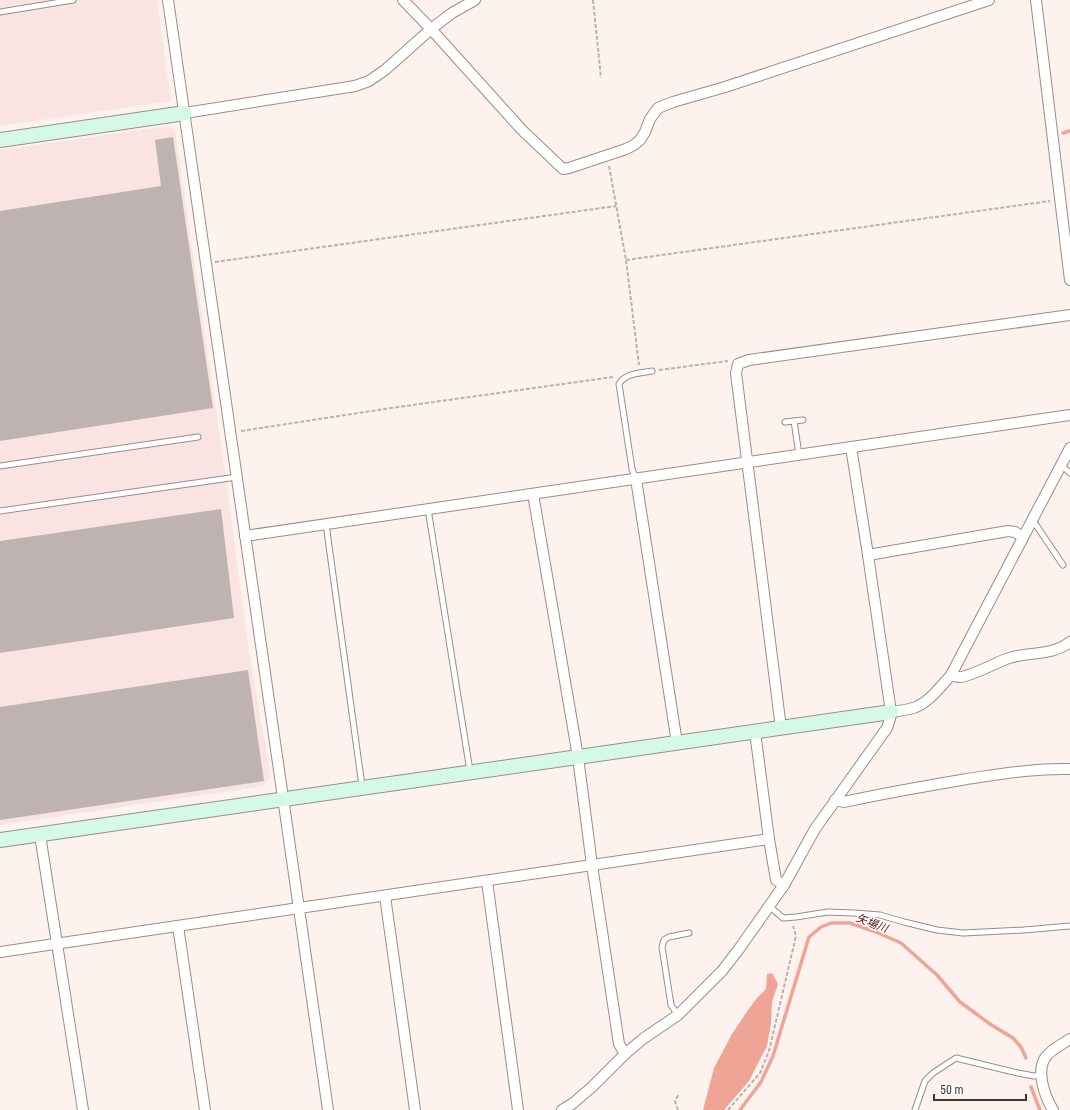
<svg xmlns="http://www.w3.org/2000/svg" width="1070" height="1110" viewBox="0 0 1070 1110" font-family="'Roboto Condensed','Noto Sans JP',sans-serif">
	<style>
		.built { fill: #f9e4e1 }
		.water { fill: #f0a496 }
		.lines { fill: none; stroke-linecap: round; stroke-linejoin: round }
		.stream { stroke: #f0a496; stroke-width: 3.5 }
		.building { fill: #bfb3b1 }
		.lane-casing { stroke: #988d8b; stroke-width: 7 }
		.street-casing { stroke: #988d8b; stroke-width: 12 }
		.secondary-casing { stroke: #988d8b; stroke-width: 16 }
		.path { stroke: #bab1ae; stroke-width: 2; stroke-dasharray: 4 2; stroke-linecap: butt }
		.lane { stroke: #fff; stroke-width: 5 }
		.street { stroke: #fff; stroke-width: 10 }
		.secondary { stroke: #d4fae7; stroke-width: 14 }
		.labels { text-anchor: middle; stroke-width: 3; stroke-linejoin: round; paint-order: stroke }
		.water-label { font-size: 11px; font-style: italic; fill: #5b0000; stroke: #fff }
	</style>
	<rect width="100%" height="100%" fill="#fef2ef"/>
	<!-- built -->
	<g class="built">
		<polygon points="0,0 157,0 171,101 0,126"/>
		<polygon points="168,126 175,130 226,479 248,645 271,777 264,786 0,825 0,150"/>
	</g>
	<!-- water -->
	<polygon class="water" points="772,973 778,984 772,1002 771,1024 767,1046 749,1081 724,1110 703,1110 714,1068 732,1034 748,1010 757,998 766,989 767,974"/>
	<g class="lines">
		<!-- stream -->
		<g class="stream">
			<polyline points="1063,133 1070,131"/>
			<polyline points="1031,1087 1040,1110"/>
			<polyline points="740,1110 761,1082 773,1056 809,937 821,927 831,923 850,923 876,932 901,943 937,975 960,1002 990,1024 1013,1038 1021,1047 1026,1058"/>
		</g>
	</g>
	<!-- building -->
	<g class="building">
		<polygon points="173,137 213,408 0,441 0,211 161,186 155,140"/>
		<polygon points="221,509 234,618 0,653 0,541"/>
		<polygon points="248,670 264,781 0,820 0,707"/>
	</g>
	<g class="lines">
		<!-- lane casing -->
		<g class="lane-casing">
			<g id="lane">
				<polyline points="0,12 73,0"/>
				<polyline points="794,421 799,455"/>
				<polyline points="785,422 803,420"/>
				<polyline points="1061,465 1070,473"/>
				<polyline points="0,466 198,437"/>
				<path d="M636,479l-4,-10 -13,-85c6,-11 22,-11 33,-13"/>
				<polyline points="428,509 470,771"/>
				<polyline points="0,511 237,477"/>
				<polyline points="1031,521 1036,525 1063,565"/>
				<polyline points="326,524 362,786"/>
				<polyline points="769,906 783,918 796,917 828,912 854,913 880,915 904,922 937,930 963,933 1024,930 1070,926"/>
				<polyline points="678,1015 671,1005 662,947 664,940 669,937 689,933"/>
				<polyline points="915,1110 925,1081 933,1073 956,1058 1018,1073 1034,1076 1042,1075"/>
			</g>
		</g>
		<!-- street casing -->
		<g class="street-casing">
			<g id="street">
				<polyline points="168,0 328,1110"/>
				<polyline points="403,0 431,29 522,130 563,169 569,168 626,149 634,145 640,140 645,132 650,119 658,108 673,102 725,87 989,0"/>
				<polyline points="1036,0 1070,280"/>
				<polyline points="185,113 355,86 369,81 385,70 431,29 452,13 475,0"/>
				<polyline points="851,447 868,555 1008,531 1015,532 1023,537"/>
				<polyline points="636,479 677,743"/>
				<polyline points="533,494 578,757 592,865 619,1044 625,1054"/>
				<polyline points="245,536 1070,415"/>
				<path d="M951,675c3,1 7,2 9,2 9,0 36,-14 46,-18 21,-8 45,-2 64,-17"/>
				<path d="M891,712c8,-1 17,-2 25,-5 14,-6 25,-21 35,-32l119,-227"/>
				<polyline points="781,728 736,373 738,364 749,360 1070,315"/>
				<polyline points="755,732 769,839 776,880 784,885"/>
				<path d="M835,800l9,2c41,-9 82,-16 123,-23 34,-5 69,-11 103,-10"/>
				<polyline points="40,835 83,1110"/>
				<polyline points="487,881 518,1110"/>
				<polyline points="385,896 415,1110"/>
				<polyline points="178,926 205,1110"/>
				<polyline points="0,952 769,839"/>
				<polyline points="562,1110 572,1104 592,1087 625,1054 644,1038 678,1015 722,971 739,949 784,885 815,829 887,728 890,719 891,712 868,555"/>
				<path d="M1053,1110c-8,-13 -17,-38 -8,-52 5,-8 17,-14 25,-19"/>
			</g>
		</g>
		<!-- secondary casing -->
		<g class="secondary-casing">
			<g id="secondary">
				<polyline points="0,140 185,113"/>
				<polyline points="0,840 891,712"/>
			</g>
		</g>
		<!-- path -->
		<g class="path">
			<polyline points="593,0 601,78"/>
			<polyline points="609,166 626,260 639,365"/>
			<polyline points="626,260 1050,201"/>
			<polyline points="215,262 616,206"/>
			<polyline points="659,370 728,361"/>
			<polyline points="241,431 391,408 613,377"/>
			<polyline points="678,1110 675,1101 679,1094"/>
			<polyline points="728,1110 760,1073 769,1051 796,936 793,926"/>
		</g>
		<!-- lane -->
		<use href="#lane" class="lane"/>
		<!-- street -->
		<use href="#street" class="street"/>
		<!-- secondary -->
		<use href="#secondary" class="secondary"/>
	</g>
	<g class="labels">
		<!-- water labels -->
		<g class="water-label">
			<text transform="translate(872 923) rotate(20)" y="4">矢場川</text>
		</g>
	</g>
	<!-- scale -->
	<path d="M934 1094v6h92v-6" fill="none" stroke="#3b3635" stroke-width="2"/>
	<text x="940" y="1094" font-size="12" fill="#3b3635" stroke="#ffffff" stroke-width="3" paint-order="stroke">50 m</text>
</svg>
